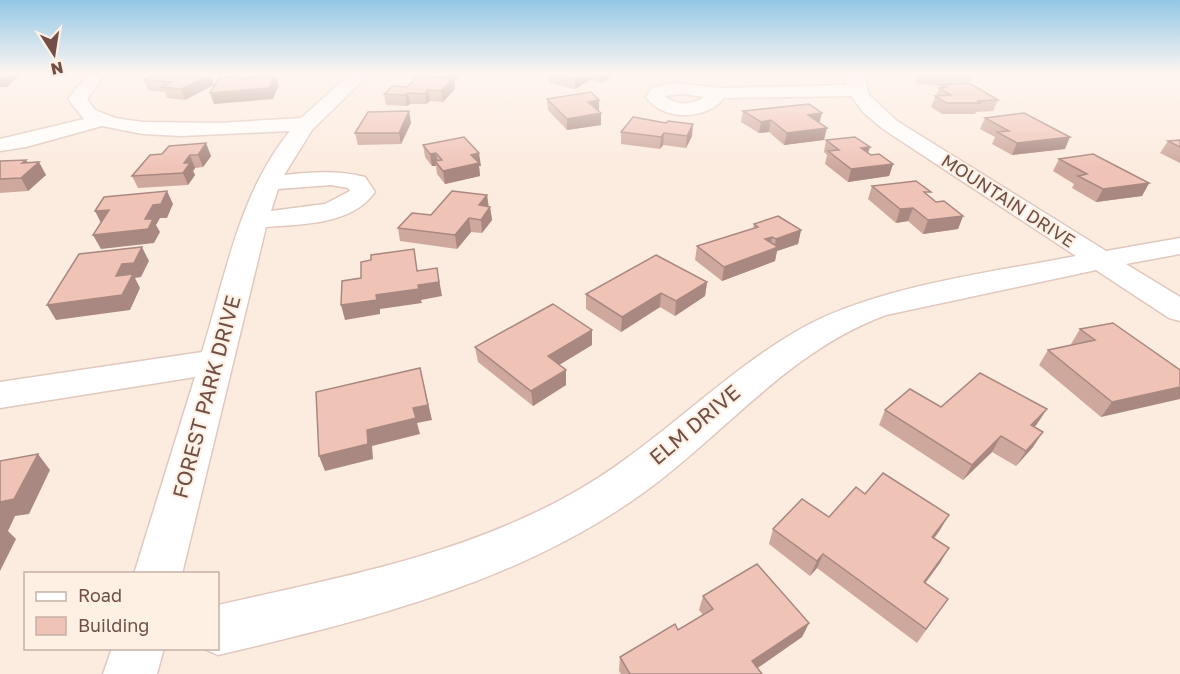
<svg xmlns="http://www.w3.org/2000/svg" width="1180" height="674" viewBox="0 0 1180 674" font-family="'Golos Text',sans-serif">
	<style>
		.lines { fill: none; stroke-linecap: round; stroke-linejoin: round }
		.minor-casing { stroke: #e1c8be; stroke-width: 3 }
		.minor { fill: #fff; fill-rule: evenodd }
		.wall { fill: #cea89d }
		.shaded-wall { fill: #a88880 }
		.building { fill: #f0c3b7; stroke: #a88880; stroke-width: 1.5 }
		.labels { text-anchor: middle; stroke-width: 4.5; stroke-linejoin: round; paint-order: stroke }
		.far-street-label { font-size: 18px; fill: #714f47; stroke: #fff0e4 }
		.street-label { font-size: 21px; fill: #714f47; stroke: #fff0e4 }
	</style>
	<rect width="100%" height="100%" fill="#fcebdf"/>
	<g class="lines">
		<!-- minor casing -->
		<g class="minor-casing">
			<g id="minor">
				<path d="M88,74h17l-18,25 8,11 20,8 28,4 76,1 82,-5 49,-44h19l-57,56 -28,45c28,-3 54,-5 81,2l10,15c-23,33 -73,32 -109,35l-84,347h-48l61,-197 -195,31v-26l202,-30c23,-74 37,-159 88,-221l-109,5 -38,-2 -41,-8 -76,21 -26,4v-12l84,-20 -16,-20zM331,185l17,3 2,3 -25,13 -54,7 7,-22z"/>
				<path d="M846,74h18l5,21 28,26 209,130 74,-13v16l-54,10 54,33v24l-11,-3 -73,-48 -210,45c-98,36 -161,119 -243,178 -125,90 -277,127 -425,162l-16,-7h16v-43c118,-27 237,-48 346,-107 87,-46 153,-122 238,-170 77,-42 187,-55 274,-72l-193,-127 -19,-16 -13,-17 -127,2c-18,23 -62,23 -78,-1l6,-9 22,-5 48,5 125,-3zM682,94l22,3c-12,8 -28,9 -39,-1z"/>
				<polygon points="112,648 164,648 157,674 103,674"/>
			</g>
		</g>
		<!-- minor -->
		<use href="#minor" class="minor"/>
	</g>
	<!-- wall -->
	<g class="wall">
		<polygon points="204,74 185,100 167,98 165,92 148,90 144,80"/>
		<polygon points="412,74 466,74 454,80 455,89 443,102 430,101 426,104 410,104 407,106 386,105 384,94 407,87 417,78 413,78"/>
		<polygon points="549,74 611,74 611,77 601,83 590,80 575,89 549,83"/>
		<polygon points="917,74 973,74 970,82 964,82 964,84 998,100 993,111 976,112 975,114 942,114 931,107 939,88 941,87 942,86 916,84"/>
		<polygon points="547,99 599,111 598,111 601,113 601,125 567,130 548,110"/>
		<polygon points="743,111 819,123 824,140 784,145 769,132 759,133 741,122"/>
		<polygon points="985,118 1065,149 1012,155 992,144 995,137 980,129"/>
		<polygon points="411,123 401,144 358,145 355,133"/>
		<polygon points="666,123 692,136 686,148 663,145 660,149 621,144 621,132"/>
		<polygon points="826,140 868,153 893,164 889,176 848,182 825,164 827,155 824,152"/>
		<polygon points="1180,140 1180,163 1160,153 1168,141"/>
		<polygon points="423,145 481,166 479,166 480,176 445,184 437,174 436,166 432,166 425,157"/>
		<polygon points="162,154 211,156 203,167 195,168 193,171 195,175 188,185 138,188 132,176"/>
		<polygon points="1059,159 1149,183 1142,196 1096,202 1072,188 1074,184 1053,171"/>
		<polygon points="26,160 28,163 46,175 28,191 0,193 0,161"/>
		<polygon points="872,186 929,196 936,202 963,216 958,229 923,234 908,221 896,223 868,199"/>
		<polygon points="487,195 488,206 490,207 492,220 482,233 471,232 457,249 400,241 398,228"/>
		<polygon points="754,224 801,230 798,244 777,251 775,261 722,281 695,260 697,246 753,229"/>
		<polygon points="707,282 705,296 675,316 660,307 621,332 586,309 586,294"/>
		<polygon points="1080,329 1180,370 1101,417 1039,365 1048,350 1072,345 1071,344"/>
		<polygon points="592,330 592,345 559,365 566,370 566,385 533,406 478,362 475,347"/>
		<polygon points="941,407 1037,424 1034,427 1033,447 1016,466 992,452 963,480 879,425 885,410"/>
		<polygon points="865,494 940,530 934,538 949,548 925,583 948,599 917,643 817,568 810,576 769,544 773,529 829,517"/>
		<polygon points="703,596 809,623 802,637 757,668 762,674 621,674 619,671 620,657 678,630 703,615 699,610"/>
	</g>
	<!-- shaded-wall -->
	<g class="shaded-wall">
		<polygon points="3,74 36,74 20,75 7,87 0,87 0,76"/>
		<polygon points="275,74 279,85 273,99 214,104 210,93"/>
		<polygon points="447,74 466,74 454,80 455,89 443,102 441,91 448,82"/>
		<polygon points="582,74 590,74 590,80 575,89 575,78"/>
		<polygon points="601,74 611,74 611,77 601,83"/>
		<polygon points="211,75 214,85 185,100 181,89"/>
		<polygon points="428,90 430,101 426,104 425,94"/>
		<polygon points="408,93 410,104 407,106 405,95"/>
		<polygon points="599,100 599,111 588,113 588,102"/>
		<polygon points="409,111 411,123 401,144 399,133"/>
		<polygon points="601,113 601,125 567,130 567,119"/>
		<polygon points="822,113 819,125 808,115"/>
		<polygon points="771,120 769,132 759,133 761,122"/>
		<polygon points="693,124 692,136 686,148 687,136"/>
		<polygon points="827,128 824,140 784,145 787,133"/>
		<polygon points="664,133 663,145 660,149 661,137"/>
		<polygon points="1070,137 1065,149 1012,155 1017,143"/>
		<polygon points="206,143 211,156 203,167 198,155"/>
		<polygon points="870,147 866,160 861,148"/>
		<polygon points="436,153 438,165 435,161 436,166 432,166 430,154"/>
		<polygon points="479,153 481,166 479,166 480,176 445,184 443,171 471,155"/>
		<polygon points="190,155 195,168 193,171 195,175 188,185 183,173 184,163"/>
		<polygon points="26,160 31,169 39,162 46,175 28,191 21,178 22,163"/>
		<polygon points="893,164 889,176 848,182 851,169"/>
		<polygon points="1149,183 1142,196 1096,202 1103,189"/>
		<polygon points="167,191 173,204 167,218 160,218 156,225 160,232 154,243 101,249 93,235 145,219 153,205"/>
		<polygon points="487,195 489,208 479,205"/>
		<polygon points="490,207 492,220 482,233 481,220"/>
		<polygon points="913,208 908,221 896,223 900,209"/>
		<polygon points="109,210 102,225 95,211"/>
		<polygon points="963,216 958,229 923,234 928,220"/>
		<polygon points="469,218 471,232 457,249 455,235"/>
		<polygon points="801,230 798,244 777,251 775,261 722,281 724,267 774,249 776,239"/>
		<polygon points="772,237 770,250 765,239"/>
		<polygon points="142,247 149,261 141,277 135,278 140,288 130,310 56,320 47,305 122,264"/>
		<polygon points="437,268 442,296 421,300 422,303 380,309 380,314 345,320 341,305 376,295 418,285"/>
		<polygon points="707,282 705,296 675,316 676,301"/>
		<polygon points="661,293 660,307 621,332 622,317"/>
		<polygon points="592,330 592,345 549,371 548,356"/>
		<polygon points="420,368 432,420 417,423 420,434 372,446 373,459 325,471 319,456 367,430 413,408"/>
		<polygon points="566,370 566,385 533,406 531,391"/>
		<polygon points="1180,387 1180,399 1101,417 1112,402"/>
		<polygon points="1047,409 1037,424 1021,441 1031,425"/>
		<polygon points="1043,432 1033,447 1016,466 1026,451"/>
		<polygon points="1001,436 992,452 963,480 972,465"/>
		<polygon points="38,454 50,470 29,514 15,516 8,531 16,539 0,571 0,502"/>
		<polygon points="949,515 940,530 924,552 932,537"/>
		<polygon points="949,548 940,563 915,597 924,582"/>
		<polygon points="823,554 817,568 810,576 817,561"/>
		<polygon points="809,623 802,637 749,674 752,661"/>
	</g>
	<!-- building -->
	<g class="building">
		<polygon points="157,74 205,74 211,75 181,89 162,87 172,82 144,80"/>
		<polygon points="275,74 269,88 210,93 220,77 244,76 242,79"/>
		<polygon points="554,74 582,74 575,78"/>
		<polygon points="924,74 965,74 966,77"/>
		<polygon points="419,76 453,78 441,91 428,90 425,94 408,93 405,95 384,94 393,86 407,87"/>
		<polygon points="969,83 998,100 978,101 980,103 946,103 935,96 951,95 939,88 946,87 942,85"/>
		<polygon points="591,92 599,100 588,102 601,113 567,119 547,99"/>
		<polygon points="809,104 822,113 808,115 827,128 787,133 771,120 761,122 743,111"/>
		<polygon points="409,111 399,133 355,133 368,112"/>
		<polygon points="1024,113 1070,137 1017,143 997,132 1009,131 985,118"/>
		<polygon points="633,117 666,123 668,121 693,124 687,136 664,133 661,137 621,132"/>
		<polygon points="464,137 479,153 471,155 479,163 443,171 435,161 442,160 436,153 430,154 423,145"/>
		<polygon points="855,137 870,147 861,148 871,155 879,154 893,164 851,169 828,151 839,150 826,140"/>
		<polygon points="1180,140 1180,147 1168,141"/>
		<polygon points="206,143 198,155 190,155 184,163 190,163 183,173 132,176 150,155 162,154 169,146"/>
		<polygon points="1093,154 1149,183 1103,189 1078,176 1087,174 1059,159"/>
		<polygon points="26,160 22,163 39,162 21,178 0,179 0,161"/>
		<polygon points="916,181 931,192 924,192 936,202 944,201 963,216 928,220 913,208 900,209 872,186"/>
		<polygon points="167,191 161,204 153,205 145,219 153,219 148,229 93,235 109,210 95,211 104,197"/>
		<polygon points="452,191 487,195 479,205 490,207 481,220 469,218 455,235 398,228 412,213 431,215"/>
		<polygon points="778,216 801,230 776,239 772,237 765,239 778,247 724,267 697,246 758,227 754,224"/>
		<polygon points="142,247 134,263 122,264 116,276 133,274 122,295 47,305 79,254"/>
		<polygon points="414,249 417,271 437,268 439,282 418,285 419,289 376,295 377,300 341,305 342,281 361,278 361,262 371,260 371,255"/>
		<polygon points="656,255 707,282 676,301 661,293 622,317 586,294"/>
		<polygon points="553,304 592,330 548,356 566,370 531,391 475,347"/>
		<polygon points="1113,323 1180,370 1180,387 1112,402 1048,350 1095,340 1080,329"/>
		<polygon points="420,368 428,405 413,408 416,418 367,430 368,444 319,456 316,392"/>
		<polygon points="980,373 1047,409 1031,425 1043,432 1026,451 1001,436 972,465 885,410 910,389 941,407"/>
		<polygon points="38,454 14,499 0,502 0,461"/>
		<polygon points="883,473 949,515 932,537 949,548 924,582 948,599 926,629 823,554 817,561 773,529 802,499 829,517 856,487 865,494"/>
		<polygon points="757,564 809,623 752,661 762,674 630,674 620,657 675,624 678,630 713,609 703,596"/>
	</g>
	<!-- sky -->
	<linearGradient id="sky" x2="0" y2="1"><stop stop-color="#93c7e6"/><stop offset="0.44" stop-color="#fef6f1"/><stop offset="1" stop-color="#fef6f1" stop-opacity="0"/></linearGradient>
	<rect width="1180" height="168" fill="url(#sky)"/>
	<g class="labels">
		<!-- far-street labels -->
		<g class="far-street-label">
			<text transform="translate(1008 201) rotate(33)" y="6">MOUNTAIN DRIVE</text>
		</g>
		<!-- street labels -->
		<g class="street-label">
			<text transform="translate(207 397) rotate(-75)" y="7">FOREST PARK DRIVE</text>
			<text transform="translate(695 425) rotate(-40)" y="7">ELM DRIVE</text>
		</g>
	</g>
	<!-- legend -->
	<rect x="24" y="572" width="195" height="78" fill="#fff0e4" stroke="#c6b0a5" stroke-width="1.5"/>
	<rect x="36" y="592" width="30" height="9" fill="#ffffff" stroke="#c6b0a5" stroke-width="1.5"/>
	<text x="78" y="602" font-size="18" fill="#714f47">Road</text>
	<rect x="36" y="617" width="30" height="18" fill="#f0c3b7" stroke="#c6b0a5" stroke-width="1.5"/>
	<text x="78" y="632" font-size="18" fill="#714f47">Building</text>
	<!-- north arrow -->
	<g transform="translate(54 54) rotate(168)" stroke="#fff0e4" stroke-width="4.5" paint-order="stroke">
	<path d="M0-4.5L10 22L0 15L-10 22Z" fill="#714f47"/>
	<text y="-9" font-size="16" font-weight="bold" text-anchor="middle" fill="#714f47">N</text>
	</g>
</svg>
